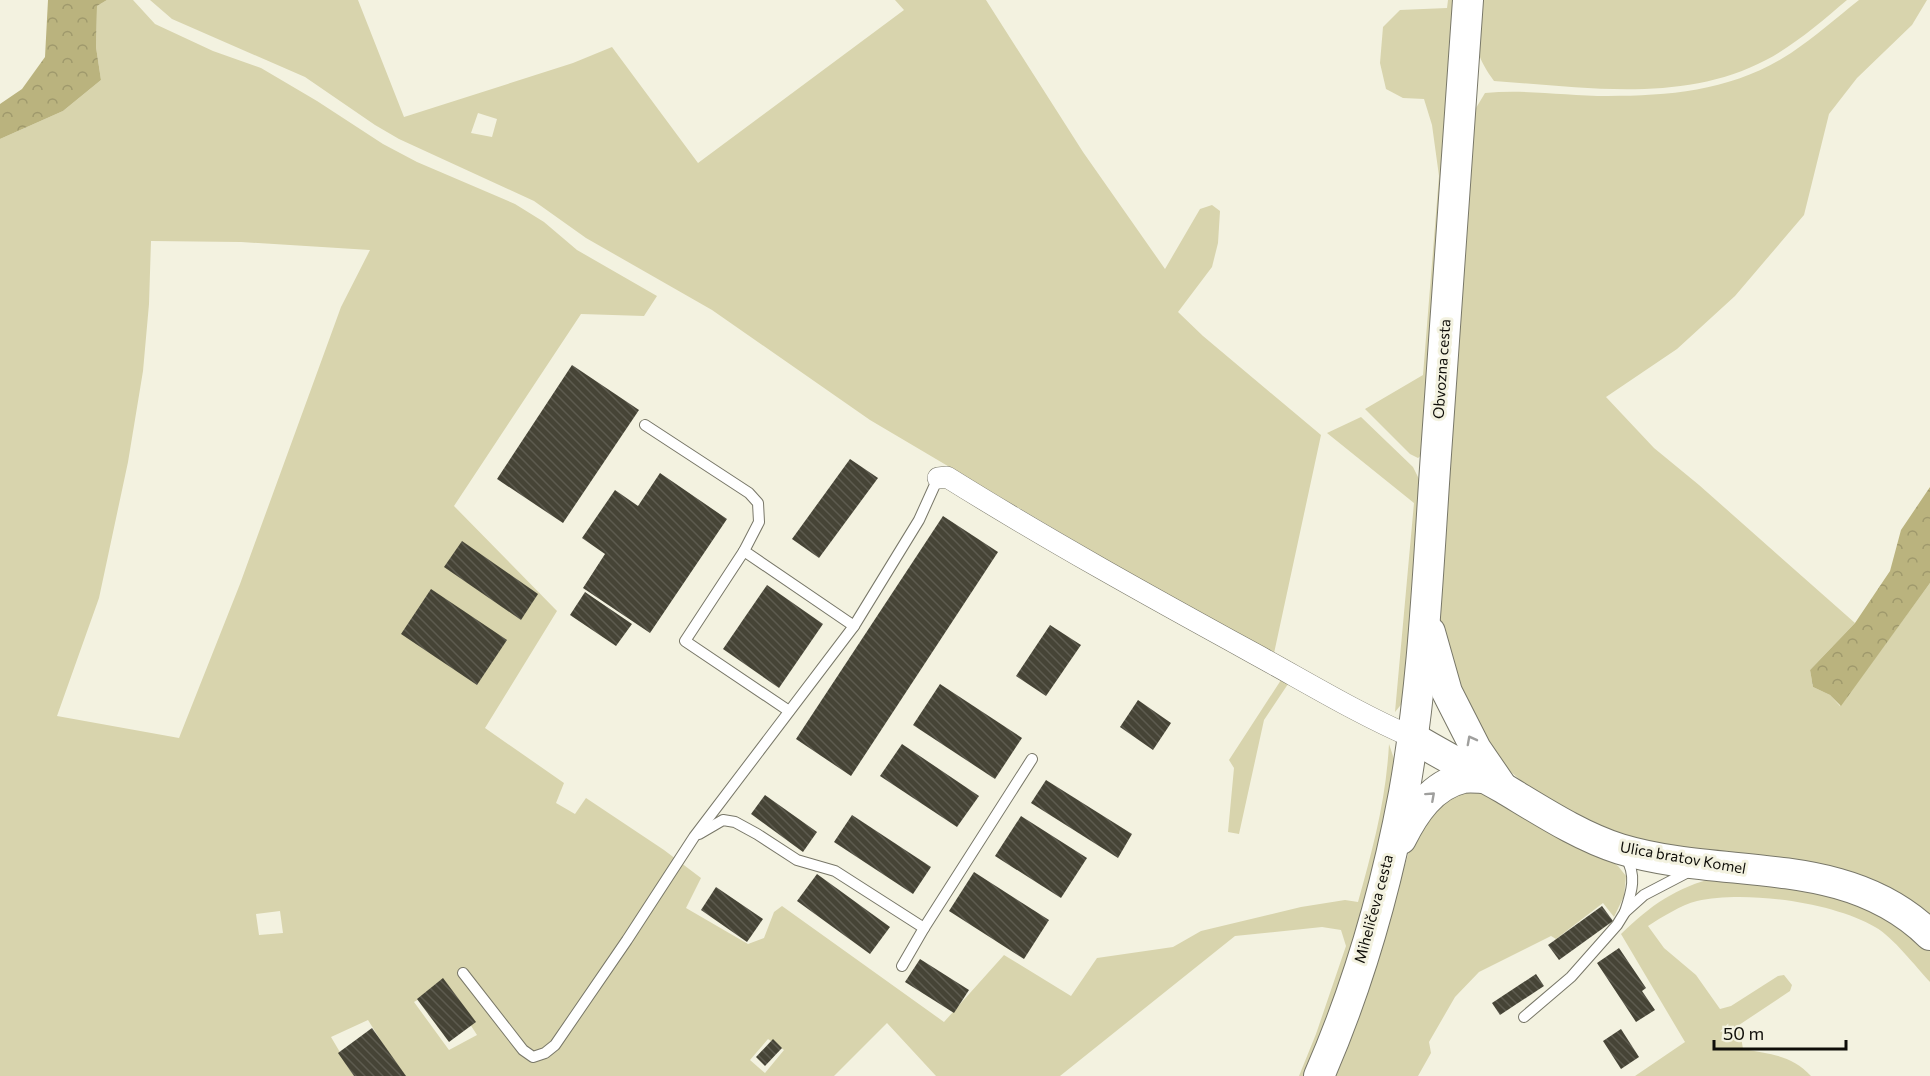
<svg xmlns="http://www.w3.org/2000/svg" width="1930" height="1076" viewBox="0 0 1930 1076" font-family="Commissioner,sans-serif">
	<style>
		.green { fill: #d8d4ad; fill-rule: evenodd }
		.forest { fill: url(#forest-crowns) }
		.building { fill: url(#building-back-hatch) }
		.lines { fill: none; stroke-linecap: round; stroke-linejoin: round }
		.lane-casing { stroke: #787768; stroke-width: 12 }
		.street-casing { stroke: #787768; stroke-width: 22 }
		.secondary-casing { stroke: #787768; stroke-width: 32 }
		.lane { stroke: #fff; stroke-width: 10 }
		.street { stroke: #fff; stroke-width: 21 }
		.secondary { stroke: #fff; stroke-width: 30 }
		.oneway { stroke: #9f9f9d }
		.labels { text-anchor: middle; stroke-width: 6; stroke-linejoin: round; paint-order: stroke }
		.street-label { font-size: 15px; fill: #0f0e09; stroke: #f3f2e0 }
	</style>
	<defs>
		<pattern id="forest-crowns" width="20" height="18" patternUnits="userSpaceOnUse" patternTransform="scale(1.5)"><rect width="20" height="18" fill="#bab37e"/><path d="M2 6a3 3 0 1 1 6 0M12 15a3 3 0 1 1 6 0" fill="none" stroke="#9f996c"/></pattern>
		<pattern id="building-back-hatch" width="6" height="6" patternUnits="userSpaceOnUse" patternTransform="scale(1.5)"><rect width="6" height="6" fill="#464436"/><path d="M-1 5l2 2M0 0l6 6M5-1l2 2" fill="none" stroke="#5d5b4f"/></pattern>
	</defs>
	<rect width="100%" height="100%" fill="#f3f2e0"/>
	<!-- green -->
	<g class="green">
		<path d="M107,0h26l22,24 58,27 48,17 56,33 66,43 34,18 98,42 29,18 33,28 80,46 -13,20 -63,-2 -127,192 103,105 -72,117 79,55 -8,20 19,11 11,-16 78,52 37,28 -15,30 62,36 16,-6 10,-26 8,-6 162,116 60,-67 67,41 26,-38 76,-11 28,-16 100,-24 44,-7 13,2c15,-54 28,-102 31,-158l5,15 -6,50 -16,80 -64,187h-9l17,-42 30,-88 -5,-16 -19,-3 -87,9 -175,140h-124l-49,-53 -53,53h-431l-35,-56 -37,17 23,39h-354v-937l63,-28 38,-31 -5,-33 1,-41zM151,241l90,1 129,8 -29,57 -101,277 -61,154 -122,-22 42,-118 29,-136 15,-91 6,-67zM280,911l3,22 -24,2 -3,-21zM444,984l33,51 -28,15 -35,-48zM768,1039l16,11 -19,23 -15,-13z"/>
		<path d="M150,0h208l46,117 169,-54 39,-16 86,116 206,-153 -9,-10h91l97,152 82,117 35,-60 12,-4 8,6 -2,32 -6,24 -34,45 25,24 118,99 -48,223 -403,-238 -158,-110 -126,-72 -52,-37 -135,-62 -24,-14 -70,-48 -133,-58zM478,113l19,6 -5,18 -21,-4z"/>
		<polygon points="1448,0 1460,0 1425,452 1418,458 1410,454 1365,409 1423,375 1439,176 1432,125 1424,99 1403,98 1386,89 1380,63 1383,27 1400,10 1447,8"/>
		<path d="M1479,0h368c-26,22 -51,44 -81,60 -83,44 -183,27 -272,21 -24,-33 -18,-43 -15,-81z"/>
		<path d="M1859,0h68l-15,25 -55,53 -28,36 -25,101 -69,81 -58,53 -71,48 48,51 45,37 156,138 -45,47 3,17 17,8 10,11 90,-123v341l-312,-86 -74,-38 -44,-37 -33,-45 -28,-91 30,-494 7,-25 9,-15c41,-4 81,3 123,3 65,0 127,-6 183,-43 24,-16 45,-35 68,-53z"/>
		<polygon points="1361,417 1413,467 1420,481 1424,504 1404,701 1395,712 1414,503 1327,433"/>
		<polygon points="1281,680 1288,684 1264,720 1239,834 1228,832 1234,768 1229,760"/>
		<polygon points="1454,792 1483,792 1595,850 1618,866 1626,876 1624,896 1614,917 1603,903 1556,939 1551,936 1479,972 1455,997 1429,1042 1431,1053 1418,1076 1334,1076 1376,956 1414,836 1420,823"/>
		<path d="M1717,877l99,11 65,21 49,40v33c-14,-15 -37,-45 -55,-55 -42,-25 -130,-37 -178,-26 -16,4 -35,16 -49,25l16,22 32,27 24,34 11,-3 47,-30 6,-1 8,10 -2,6 -51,34 4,24c27,5 49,6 68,27h-176l50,-34 -64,-108c30,-29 54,-46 96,-57z"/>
	</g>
	<!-- forest -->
	<g class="forest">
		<polygon points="48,0 107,0 97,6 96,47 101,80 63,111 0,139 0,104 22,89 45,57"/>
		<polygon points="1930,487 1930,583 1841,706 1830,695 1813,687 1810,670 1855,623 1890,571 1901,530"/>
	</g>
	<!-- building -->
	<g class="building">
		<polygon points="572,365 639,410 563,523 497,479"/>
		<polygon points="850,459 878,478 819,558 792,539"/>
		<polygon points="660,473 727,519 650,633 583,588 605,554 582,538 615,490 638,506"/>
		<polygon points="943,516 998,552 851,776 796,739"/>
		<polygon points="462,541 538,594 521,620 444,567"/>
		<polygon points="767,585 823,624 779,688 723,649"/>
		<polygon points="431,589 507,640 477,685 401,634"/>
		<polygon points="585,592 632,624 616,646 570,615"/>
		<polygon points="1050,625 1081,645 1046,696 1016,676"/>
		<polygon points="940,684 1022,738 995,779 913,725"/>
		<polygon points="1138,700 1171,723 1153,750 1120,727"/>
		<polygon points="902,744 979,796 957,827 880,776"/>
		<polygon points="1046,780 1132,834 1118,858 1031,803"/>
		<polygon points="765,795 817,832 803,852 751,814"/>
		<polygon points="852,815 931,867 913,894 834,842"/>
		<polygon points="1021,816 1087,858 1061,898 995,856"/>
		<polygon points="974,872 1049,920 1024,959 949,911"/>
		<polygon points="817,874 890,927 870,954 797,901"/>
		<polygon points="716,887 763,919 747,942 701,910"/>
		<polygon points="1602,906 1613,921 1559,960 1548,945"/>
		<polygon points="1619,948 1646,988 1642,991 1655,1010 1636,1022 1597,963"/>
		<polygon points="920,959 969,990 954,1013 905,982"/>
		<polygon points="1536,974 1544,986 1500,1015 1492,1003"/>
		<polygon points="443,978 476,1022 449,1042 417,999"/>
		<polygon points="372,1028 406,1076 354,1076 338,1053"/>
		<polygon points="1621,1029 1639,1057 1621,1069 1603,1041"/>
		<polygon points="773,1039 782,1048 765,1066 756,1057"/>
	</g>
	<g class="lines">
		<!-- lane casing -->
		<g class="lane-casing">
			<g id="lane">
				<polyline points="645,425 749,493 758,503 759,522 744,551 854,626"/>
				<polyline points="744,551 685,641 789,711"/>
				<polyline points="699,834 723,820 735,822 757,834 797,860 835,871 924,928 902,966"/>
				<path d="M1625,856c12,19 7,35 0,56"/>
				<polyline points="924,928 1032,759"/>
				<polyline points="463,973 523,1050 533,1057 545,1053 555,1045 627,940 694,837 854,626 919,520 938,478"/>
				<polyline points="1524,1017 1571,977 1617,925 1625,912 1644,895 1690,871"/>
			</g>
		</g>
		<!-- street casing -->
		<g class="street-casing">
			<path id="street" d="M938,478l9,-1c101,63 204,120 308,177 53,29 102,59 157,83"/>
		</g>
		<!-- secondary casing -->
		<g class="secondary-casing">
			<g id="secondary">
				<polyline points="1430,632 1447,692 1476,749 1500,784"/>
				<path d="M1412,737c30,18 61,34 91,51 37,22 76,48 117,61 106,32 225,3 310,86"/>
				<path d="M1401,839c13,-26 31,-54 62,-61 7,-1 16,0 23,0"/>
				<path d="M1319,1076c39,-89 67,-187 85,-283 20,-112 24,-226 32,-339 11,-151 21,-303 32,-454"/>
			</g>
		</g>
		<!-- lane -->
		<use href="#lane" class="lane"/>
		<!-- street -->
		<use href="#street" class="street"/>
		<!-- secondary -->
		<use href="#secondary" class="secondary"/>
	</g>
	<!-- one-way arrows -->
	<defs><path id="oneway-chevron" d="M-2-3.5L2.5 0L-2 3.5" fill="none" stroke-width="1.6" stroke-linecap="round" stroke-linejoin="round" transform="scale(1.5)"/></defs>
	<g class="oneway">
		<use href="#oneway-chevron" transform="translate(1471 740) rotate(-118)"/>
		<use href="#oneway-chevron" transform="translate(1431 796) rotate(-42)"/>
	</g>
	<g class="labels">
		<!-- street labels -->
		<g class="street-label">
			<text transform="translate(1442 369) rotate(-86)" y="5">Obvozna cesta</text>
			<text transform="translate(1683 858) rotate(10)" y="5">Ulica bratov Komel</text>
			<text transform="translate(1374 909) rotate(-75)" y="5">Miheličeva cesta</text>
		</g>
	</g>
	<!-- scale -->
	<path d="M1714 1040v9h132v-9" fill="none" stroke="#0f0e09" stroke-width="3"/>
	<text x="1723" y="1040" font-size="18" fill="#0f0e09" stroke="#f3f2e0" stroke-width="4.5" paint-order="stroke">50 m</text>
</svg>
